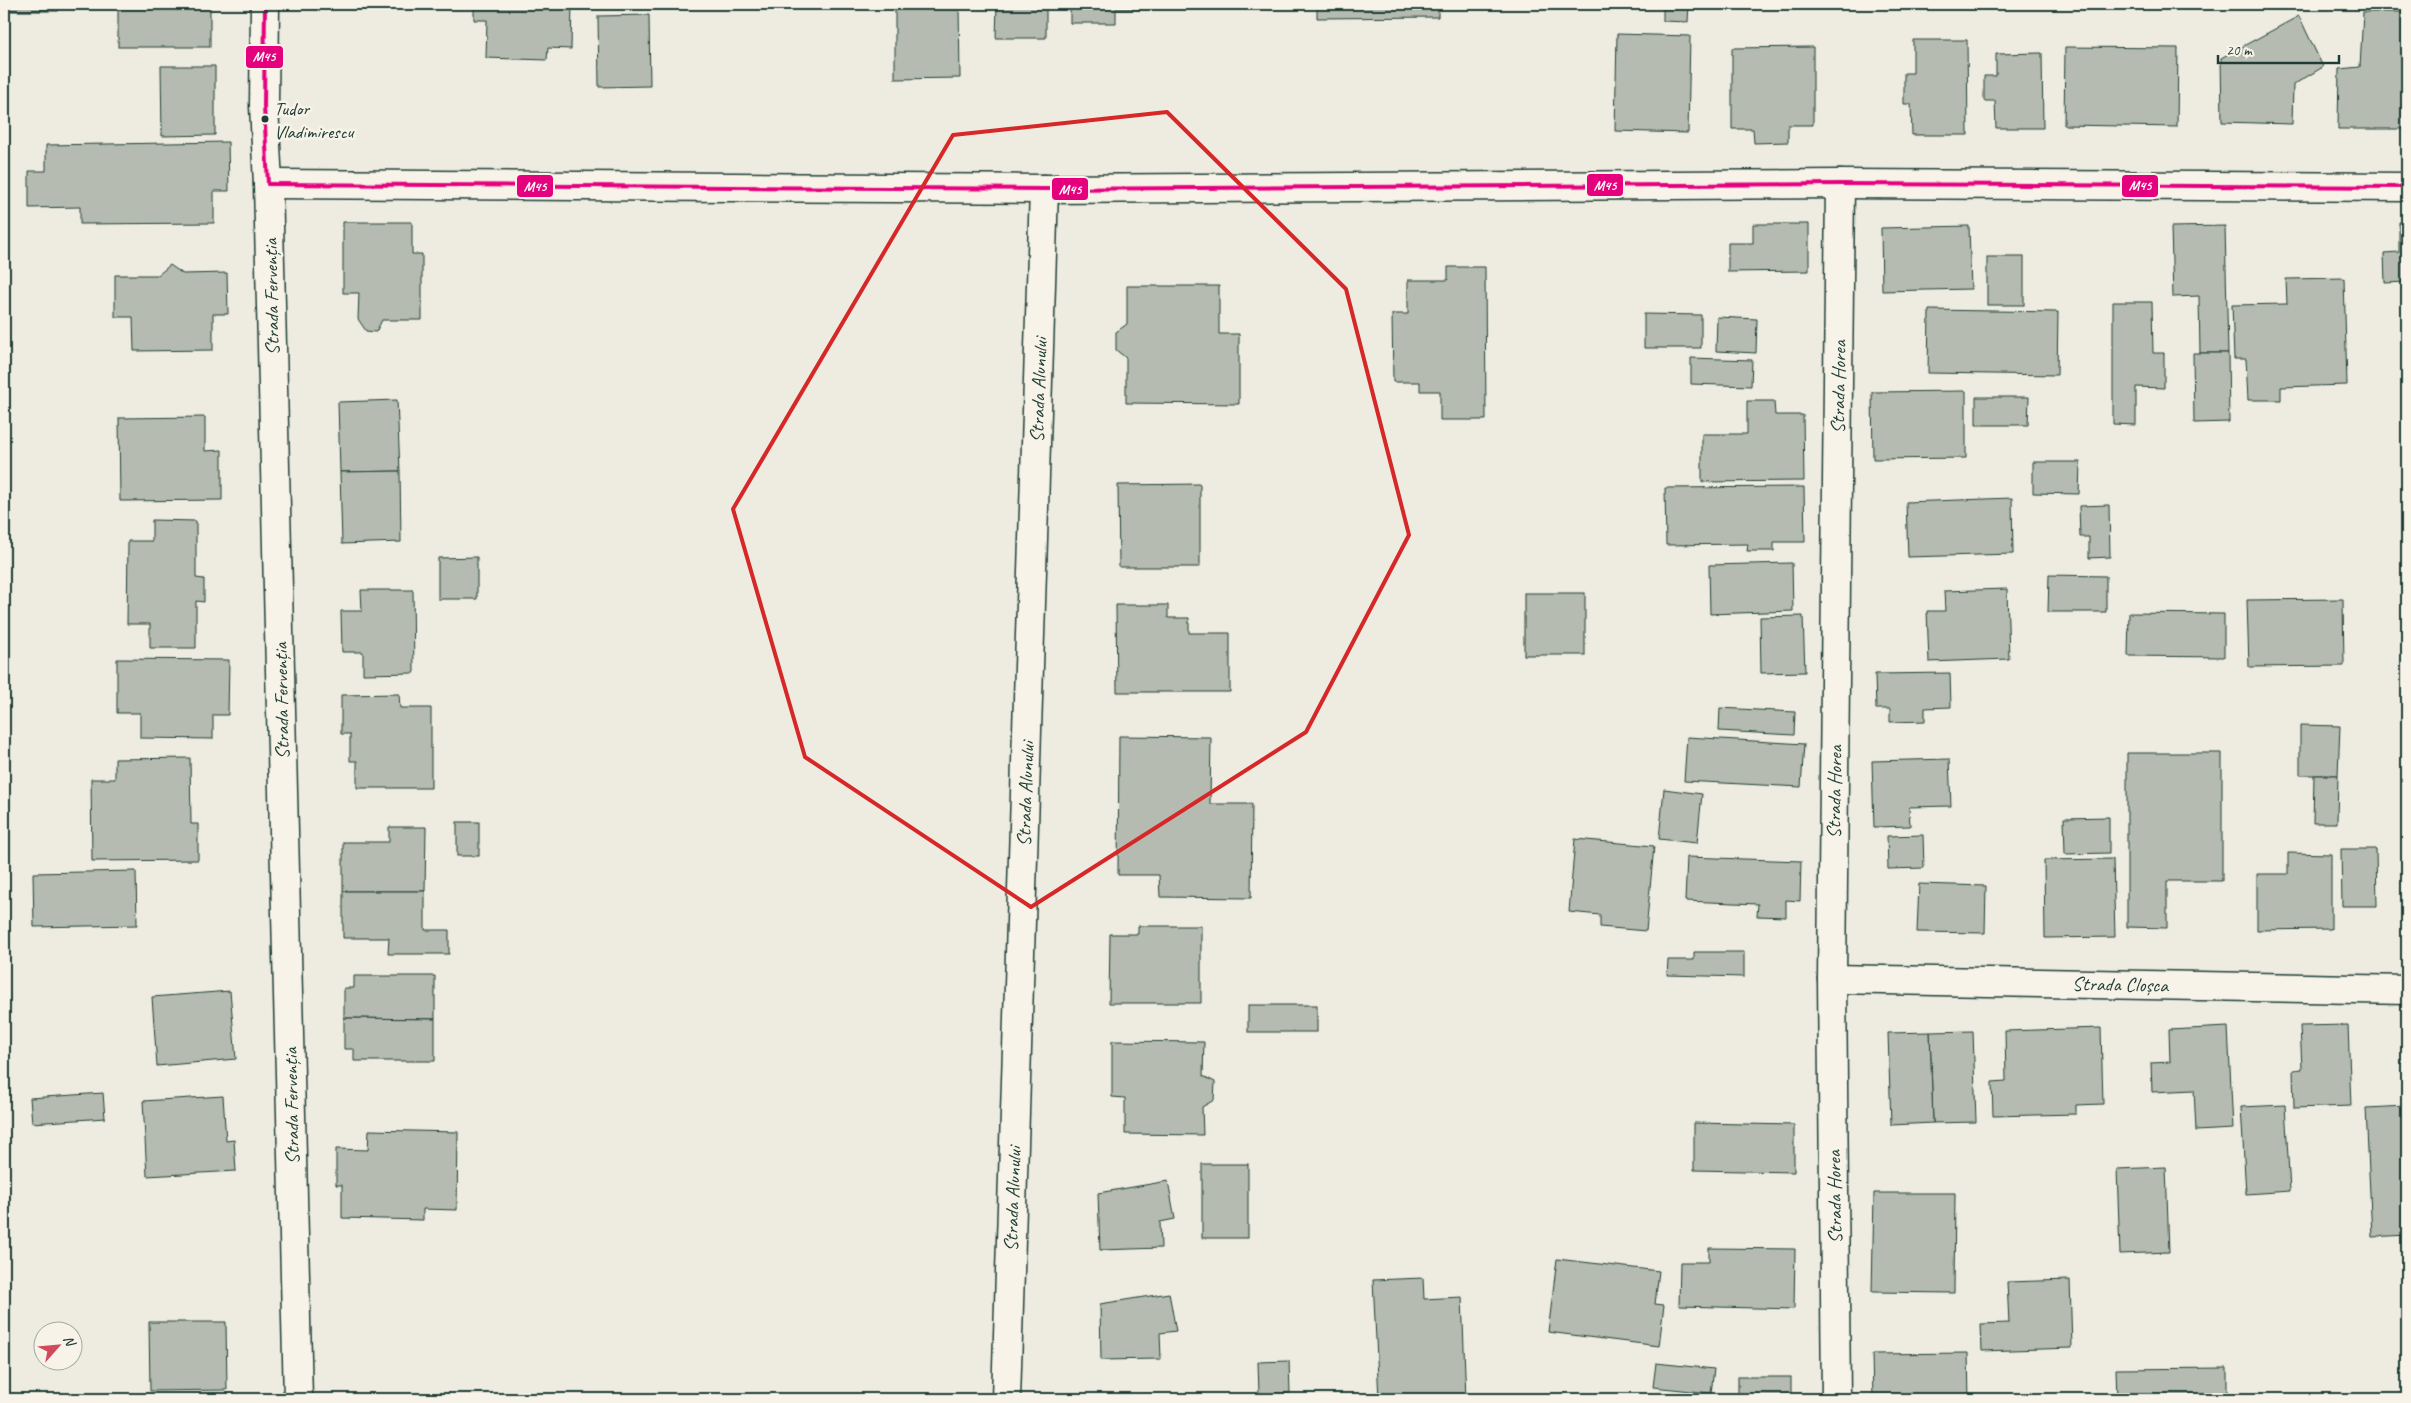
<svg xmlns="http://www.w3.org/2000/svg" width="2411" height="1403" viewBox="0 0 2411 1403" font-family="Caveat,sans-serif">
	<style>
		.building { fill: #b5bbb0; stroke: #1f3d34 }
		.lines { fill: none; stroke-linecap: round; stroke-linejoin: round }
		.minor-casing { stroke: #1f3d34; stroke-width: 31 }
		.minor { stroke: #f7f3e8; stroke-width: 28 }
		.bus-1-casing { stroke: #f7f3e8; stroke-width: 8 }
		.bus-1 { stroke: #e5007d; stroke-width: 4 }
		.marked { fill: none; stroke: #d62828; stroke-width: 4; stroke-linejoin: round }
		.bus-dot { fill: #1f3d34; stroke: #f7f3e8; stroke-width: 2 }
		.labels { text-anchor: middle; stroke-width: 5; stroke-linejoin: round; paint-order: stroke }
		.bus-label { font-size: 19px; fill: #1f3d34; stroke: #f7f3e8; text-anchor: start }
		.street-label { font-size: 20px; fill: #1f3d34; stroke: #f7f3e8 }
		.line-badge { stroke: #f7f3e8; stroke-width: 2 }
		.badge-label { font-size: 14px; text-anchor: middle; font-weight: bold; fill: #fff }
	</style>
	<rect width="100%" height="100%" fill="#eeece1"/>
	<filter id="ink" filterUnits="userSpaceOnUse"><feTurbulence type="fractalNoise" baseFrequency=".02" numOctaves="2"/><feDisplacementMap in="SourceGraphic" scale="10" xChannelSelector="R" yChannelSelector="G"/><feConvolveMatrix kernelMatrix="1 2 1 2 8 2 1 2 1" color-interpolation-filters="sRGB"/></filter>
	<g filter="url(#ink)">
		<!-- building -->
		<g class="building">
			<rect x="4" y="4" width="54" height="7"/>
			<rect x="118" y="4" width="92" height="43"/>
			<polygon points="474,4 572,4 571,49 548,48 547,60 486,58 487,20 474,20"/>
			<polygon points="895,4 959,4 960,78 895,79"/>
			<polygon points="997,4 1046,4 1046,38 996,38"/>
			<polygon points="1070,4 1154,4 1154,9 1116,9 1116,23 1070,23"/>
			<polygon points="1317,4 1438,4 1438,17 1317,18"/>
			<polygon points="1663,4 1689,4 1688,22 1663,21"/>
			<polygon points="2363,12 2407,12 2407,129 2338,129 2339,69 2360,67"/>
			<polygon points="649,15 650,86 599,87 598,16"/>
			<polygon points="2299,16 2323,67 2293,85 2292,124 2222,122 2221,58"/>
			<polygon points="1617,34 1690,36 1688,133 1615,131"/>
			<polygon points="1913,40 1967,40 1968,135 1912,135 1911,104 1904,104 1904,73 1913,73"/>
			<polygon points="1813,47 1813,125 1788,125 1788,142 1754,143 1753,129 1732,129 1732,48"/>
			<polygon points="2065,47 2178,48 2177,127 2064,125"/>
			<polygon points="2042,53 2043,128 1996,128 1995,101 1984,101 1984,76 1996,76 1996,54"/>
			<polygon points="161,66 215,66 215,135 162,136"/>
			<polygon points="228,142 229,191 214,191 214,223 80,224 80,207 29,208 29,171 46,171 46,145"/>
			<polygon points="343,222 412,222 412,254 422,254 422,320 382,320 376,332 366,331 358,319 359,293 343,293"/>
			<polygon points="2399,222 2407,222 2407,282 2385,283 2384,253 2399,252"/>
			<polygon points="1753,224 1809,224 1809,271 1728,272 1728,243 1753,243"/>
			<polygon points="1969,226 1971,289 1882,291 1881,228"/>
			<polygon points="2225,226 2228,353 2200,353 2199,296 2173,297 2171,227"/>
			<rect x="1987" y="257" width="37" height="48"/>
			<polygon points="170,265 183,274 227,273 228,314 213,314 213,350 134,351 133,317 115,317 115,275 158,275"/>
			<polygon points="1448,267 1485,267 1486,420 1440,420 1440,391 1420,391 1420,382 1393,382 1392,314 1408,314 1408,280 1448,280"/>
			<polygon points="2344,278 2347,385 2281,387 2281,400 2248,400 2246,359 2234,359 2232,305 2287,304 2286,279"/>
			<polygon points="1127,286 1219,286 1219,334 1239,334 1239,404 1126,403 1126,358 1116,350 1116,332 1127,324"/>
			<polygon points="2113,302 2152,302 2153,353 2164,353 2164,388 2136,387 2136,425 2113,424"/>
			<polygon points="1929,310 2058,312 2057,375 1928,373"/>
			<polygon points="1644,314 1701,315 1701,348 1644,348"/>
			<polygon points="1717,317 1757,319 1756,353 1716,351"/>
			<polygon points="2193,353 2228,353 2229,422 2194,423"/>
			<polygon points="1691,358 1752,360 1751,386 1691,384"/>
			<polygon points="1966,391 1966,458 1873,459 1872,392"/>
			<polygon points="1976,397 2029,397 2028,425 1976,425"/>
			<polygon points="397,400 400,471 340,472 338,402"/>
			<polygon points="1747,401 1774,401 1775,415 1803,415 1804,481 1702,482 1702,434 1747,434"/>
			<polygon points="205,417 205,451 222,450 222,500 120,501 119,418"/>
			<polygon points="2033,462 2080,462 2079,494 2033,493"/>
			<polygon points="400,471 401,542 342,544 340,472"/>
			<polygon points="1200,484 1200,567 1119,567 1118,485"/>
			<polygon points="1804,487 1805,542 1774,542 1774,551 1747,551 1748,544 1666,545 1665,488"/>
			<polygon points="2012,498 2013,554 1908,557 1906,502"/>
			<polygon points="2109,505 2110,557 2089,558 2089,537 2080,537 2079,506"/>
			<polygon points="152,520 196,521 196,578 204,579 204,602 196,601 196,648 150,648 150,624 127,624 128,541 152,541"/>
			<polygon points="477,557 477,599 438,599 438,558"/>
			<polygon points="1792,563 1793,611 1710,614 1709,565"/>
			<polygon points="2049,575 2106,576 2106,612 2048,612"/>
			<polygon points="2007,589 2009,659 1929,662 1927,611 1945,611 1944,591"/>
			<polygon points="361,590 413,590 414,673 363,674 363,652 342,652 341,611 362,611"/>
			<rect x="1524" y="593" width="61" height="62"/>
			<polygon points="2343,599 2344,666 2249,667 2247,600"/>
			<polygon points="1116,605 1168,605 1168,618 1189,618 1189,633 1230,633 1230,692 1117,692"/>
			<polygon points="2129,613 2224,614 2224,657 2128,656"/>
			<polygon points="1803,616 1805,672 1761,673 1760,617"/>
			<polygon points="117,659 229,660 228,715 213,715 213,739 140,738 140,713 117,713"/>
			<polygon points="1950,673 1951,707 1925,708 1925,721 1890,722 1890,709 1876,709 1875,674"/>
			<polygon points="399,694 400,708 431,708 431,788 357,788 357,761 350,761 350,734 341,734 341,695"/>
			<polygon points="1720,708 1795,712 1794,735 1719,731"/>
			<polygon points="2300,725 2340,726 2338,775 2300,775"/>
			<polygon points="1119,736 1211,737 1210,804 1252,804 1251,898 1160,897 1159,875 1118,875"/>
			<polygon points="1687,737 1804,744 1801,787 1684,781"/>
			<polygon points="2127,753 2222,753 2222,881 2167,881 2167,928 2127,927"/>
			<polygon points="190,758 191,824 198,824 198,860 92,861 91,779 115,779 115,759"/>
			<polygon points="1949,759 1951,806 1909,807 1910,826 1874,827 1872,761"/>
			<polygon points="2314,775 2338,775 2337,823 2313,823"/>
			<polygon points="1664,789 1702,794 1697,843 1659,839"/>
			<polygon points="2109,817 2109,853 2065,854 2064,818"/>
			<rect x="457" y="822" width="22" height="34"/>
			<polygon points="389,827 426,827 425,891 343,891 343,842 389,842"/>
			<polygon points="1923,835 1924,868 1888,869 1887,836"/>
			<polygon points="1575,839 1654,846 1646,931 1600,927 1600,915 1569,912"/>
			<polygon points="2341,849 2376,849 2377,906 2342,906"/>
			<polygon points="2288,853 2331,854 2331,929 2257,930 2257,874 2288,874"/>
			<polygon points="1687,857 1801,861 1800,901 1786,900 1786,917 1757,916 1758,904 1685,901"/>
			<polygon points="2113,859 2115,937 2045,938 2044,860"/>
			<polygon points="136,871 137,925 34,927 33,873"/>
			<polygon points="2405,874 2407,874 2407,945 2406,945"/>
			<polygon points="1919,884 1986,886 1985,933 1917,932"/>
			<polygon points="343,891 425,891 425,930 449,930 449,954 388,954 389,938 343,938"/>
			<polygon points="1138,926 1201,926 1201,1003 1109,1003 1110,934 1138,934"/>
			<polygon points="1694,952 1744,952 1744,977 1667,975 1668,960 1694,960"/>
			<polygon points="354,976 435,976 435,1019 344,1018 344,988 354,988"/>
			<polygon points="230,991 236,1059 157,1066 152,997"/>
			<rect x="1248" y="1005" width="69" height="27"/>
			<polygon points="344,1018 435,1019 435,1061 354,1061 354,1049 344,1049"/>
			<polygon points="2348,1025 2351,1106 2294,1108 2293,1070 2302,1069 2300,1026"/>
			<polygon points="2228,1027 2233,1129 2196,1131 2194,1090 2152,1092 2151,1063 2170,1062 2169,1030"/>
			<polygon points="2101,1028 2103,1104 2076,1105 2076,1114 1993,1116 1992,1082 2006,1081 2005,1031"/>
			<polygon points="1973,1031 1976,1122 1933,1123 1930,1032"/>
			<polygon points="1930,1032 1933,1123 1891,1125 1888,1033"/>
			<polygon points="1112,1041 1204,1042 1203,1076 1215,1082 1214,1100 1202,1107 1203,1135 1125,1134 1125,1098 1112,1097"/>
			<polygon points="103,1093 105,1118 32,1123 30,1098"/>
			<polygon points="223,1096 226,1141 234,1140 236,1171 147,1176 143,1101"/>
			<polygon points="2285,1105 2290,1191 2246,1194 2241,1107"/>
			<polygon points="2407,1106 2407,1235 2372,1237 2366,1108"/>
			<polygon points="1694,1123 1794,1125 1794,1172 1694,1170"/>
			<polygon points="369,1130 458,1132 457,1210 423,1209 423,1220 342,1218 342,1185 336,1185 336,1149 368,1150"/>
			<rect x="1202" y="1164" width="46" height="74"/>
			<polygon points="2166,1167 2169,1252 2120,1254 2117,1169"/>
			<polygon points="1168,1181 1175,1219 1160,1222 1161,1248 1100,1250 1098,1193"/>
			<polygon points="1874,1193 1955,1193 1954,1293 1872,1292"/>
			<polygon points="1709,1248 1795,1249 1794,1309 1679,1306 1680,1262 1709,1262"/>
			<polygon points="1557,1259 1659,1271 1655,1304 1664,1305 1659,1346 1548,1332"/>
			<polygon points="1423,1278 1424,1299 1462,1297 1466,1399 1379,1399 1373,1280"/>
			<polygon points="2070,1280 2072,1348 1982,1351 1981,1324 2009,1323 2007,1282"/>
			<polygon points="1169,1293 1176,1331 1160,1333 1161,1359 1101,1360 1100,1304"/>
			<polygon points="149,1322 226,1322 227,1390 150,1391"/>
			<polygon points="1968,1353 1969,1399 1873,1399 1872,1354"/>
			<polygon points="1289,1361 1290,1393 1259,1394 1258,1362"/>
			<polygon points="1656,1363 1714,1369 1711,1393 1653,1387"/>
			<polygon points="2227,1368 2227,1399 2117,1399 2116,1369"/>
			<rect x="1738" y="1377" width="53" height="22"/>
		</g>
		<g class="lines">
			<!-- minor casing -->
			<g class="minor-casing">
				<g id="minor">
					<polyline points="265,4 264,106 268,184 298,1399"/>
					<polyline points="268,184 1044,189 1840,184 2407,187"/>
					<polyline points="1832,979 2407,990"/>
					<polyline points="1006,1399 1044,189"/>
					<polyline points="1836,1399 1832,979 1840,184"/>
				</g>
			</g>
			<!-- minor -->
			<use href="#minor" class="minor"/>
			<!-- bus-1 casing -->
			<g class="bus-1-casing">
				<g id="bus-1">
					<polyline points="265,4 264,106 268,184"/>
					<polyline points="268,184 1044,189 1840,184 2407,187"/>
				</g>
			</g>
			<!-- bus-1 -->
			<use href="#bus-1" class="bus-1"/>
		</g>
	</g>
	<!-- marked area -->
	<path class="marked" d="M1167,112l179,177 63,246 -103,197 -275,175 -226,-150 -72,-248 220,-374z"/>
	<!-- markers -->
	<circle class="bus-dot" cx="265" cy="119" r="4.5"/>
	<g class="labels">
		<!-- bus labels -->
		<g class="bus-label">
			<text x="274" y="115">Tudor<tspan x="274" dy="23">Vladimirescu</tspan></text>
		</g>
		<!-- street labels -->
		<g class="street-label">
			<text transform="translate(271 297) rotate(-91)" y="7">Strada Fervenția</text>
			<text transform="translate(1838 387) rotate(-89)" y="7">Strada Horea</text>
			<text transform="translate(1038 390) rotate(-88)" y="7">Strada Alunului</text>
			<text transform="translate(281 701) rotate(-91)" y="7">Strada Fervenția</text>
			<text transform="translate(1834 792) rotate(-89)" y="7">Strada Horea</text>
			<text transform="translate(1025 794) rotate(-88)" y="7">Strada Alunului</text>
			<text transform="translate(2120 984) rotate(1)" y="7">Strada Cloșca</text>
			<text transform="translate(291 1106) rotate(-91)" y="7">Strada Fervenția</text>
			<text transform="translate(1834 1197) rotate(-91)" y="7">Strada Horea</text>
			<text transform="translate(1012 1199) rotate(-88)" y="7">Strada Alunului</text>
		</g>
	</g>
	<g class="line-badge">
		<rect x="245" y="45" width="39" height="24" rx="5" fill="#e5007d"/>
		<rect x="1586" y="173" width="38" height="24" rx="5" fill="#e5007d"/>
		<rect x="2121" y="174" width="38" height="24" rx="5" fill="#e5007d"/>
		<rect x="516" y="174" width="38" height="24" rx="5" fill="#e5007d"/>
		<rect x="1051" y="177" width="38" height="24" rx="5" fill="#e5007d"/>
	</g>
	<g class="badge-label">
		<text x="264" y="61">M45</text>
		<text x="1605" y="190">M45</text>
		<text x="2140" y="190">M45</text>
		<text x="535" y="191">M45</text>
		<text x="1070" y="194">M45</text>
	</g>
	<!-- margin -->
	<rect width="2411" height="1403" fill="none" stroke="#f7f3e8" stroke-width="20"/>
	<rect x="10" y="10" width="2391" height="1383" fill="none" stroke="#1f3d34" stroke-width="2" filter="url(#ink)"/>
	<!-- north arrow -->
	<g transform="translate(58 1346) rotate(63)"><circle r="24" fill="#f7f3e8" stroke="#a1aaa0"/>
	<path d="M0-4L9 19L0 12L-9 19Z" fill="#d1495b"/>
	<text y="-8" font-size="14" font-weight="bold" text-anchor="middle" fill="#1f3d34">N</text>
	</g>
	<!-- scale -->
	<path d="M2218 55v8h121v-8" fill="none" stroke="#1f3d34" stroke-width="2.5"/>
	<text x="2226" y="55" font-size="15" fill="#1f3d34" stroke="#f7f3e8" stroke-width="4" paint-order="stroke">20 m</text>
</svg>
